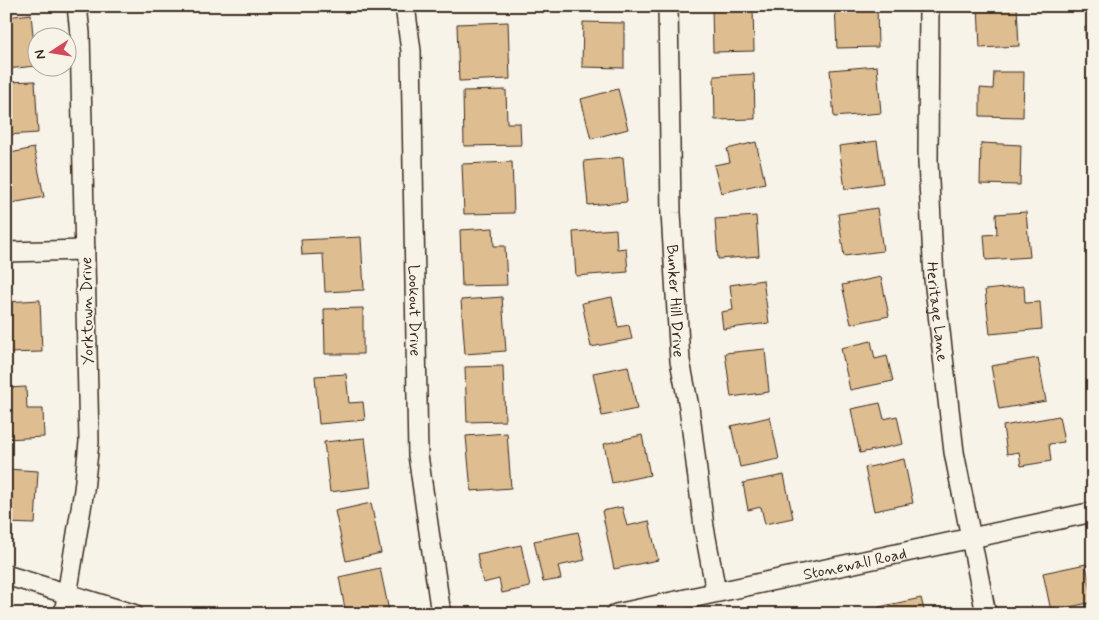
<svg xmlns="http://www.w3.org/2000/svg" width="1099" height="620" viewBox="0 0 1099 620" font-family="Mynerve,sans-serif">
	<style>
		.building { fill: #debd91; stroke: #3b2a1e }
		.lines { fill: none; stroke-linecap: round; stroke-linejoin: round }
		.street-casing { stroke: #3b2a1e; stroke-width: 22 }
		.street { stroke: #f7f3e8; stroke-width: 19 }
		.labels { text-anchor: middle; stroke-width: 4; stroke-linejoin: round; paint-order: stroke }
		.street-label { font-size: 16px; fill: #3b2a1e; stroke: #f7f3e8 }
	</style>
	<rect width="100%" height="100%" fill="#f7f3e8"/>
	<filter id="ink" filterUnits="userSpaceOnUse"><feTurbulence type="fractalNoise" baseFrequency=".02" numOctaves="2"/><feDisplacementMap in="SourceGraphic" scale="10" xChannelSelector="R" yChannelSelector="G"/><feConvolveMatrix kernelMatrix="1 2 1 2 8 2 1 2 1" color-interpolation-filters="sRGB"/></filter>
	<g filter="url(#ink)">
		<!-- building -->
		<g class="building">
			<polygon points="753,6 754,51 713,52 712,7"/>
			<polygon points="835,6 877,6 878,47 837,48"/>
			<polygon points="978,6 1017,6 1019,46 980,48"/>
			<polygon points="31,14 36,66 6,69 6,17"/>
			<polygon points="508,22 510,79 459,81 457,24"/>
			<polygon points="583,22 624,23 624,68 582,67"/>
			<polygon points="1093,26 1093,46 1086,47 1085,27"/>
			<polygon points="877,66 881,113 834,117 830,70"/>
			<polygon points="994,72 1024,72 1023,117 980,116 980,88 993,89"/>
			<polygon points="754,74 755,119 715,120 714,76"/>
			<polygon points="35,81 38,133 6,135 6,82"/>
			<polygon points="618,89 628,129 591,139 581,99"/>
			<polygon points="506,90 507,123 520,123 521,145 464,146 463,91"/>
			<polygon points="877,141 883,183 845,189 839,146"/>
			<polygon points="756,142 765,183 721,193 714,165 730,162 727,149"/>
			<polygon points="981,143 1021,145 1020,185 980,184"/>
			<polygon points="34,148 44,197 6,204 6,154"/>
			<polygon points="623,157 627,202 588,205 584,161"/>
			<polygon points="512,162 514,213 464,214 462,164"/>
			<polygon points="877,208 883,251 844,256 838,214"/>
			<polygon points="1026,212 1030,257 986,260 984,235 997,234 996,214"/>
			<polygon points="756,216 759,256 718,259 715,219"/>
			<polygon points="493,228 494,246 505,246 507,285 462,286 460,230"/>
			<polygon points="616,229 617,249 626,248 628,272 576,276 573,232"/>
			<polygon points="361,237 364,290 325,292 323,254 302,255 301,240"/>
			<polygon points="881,277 889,316 851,324 842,285"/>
			<polygon points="763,280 769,323 723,329 721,312 733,310 730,285"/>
			<polygon points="1024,286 1025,303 1040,302 1042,329 990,334 985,290"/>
			<polygon points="502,297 506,351 465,354 461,300"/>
			<polygon points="612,297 618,327 629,325 632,339 591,347 582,303"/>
			<polygon points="40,300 42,352 6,353 6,302"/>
			<polygon points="363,308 363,354 325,354 324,309"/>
			<polygon points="871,341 875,359 887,356 893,381 850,390 841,348"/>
			<polygon points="765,349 769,392 731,397 725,353"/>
			<polygon points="1038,358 1046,401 999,409 991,366"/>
			<polygon points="503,366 505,421 467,422 465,367"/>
			<polygon points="628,366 637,409 602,416 593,373"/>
			<polygon points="346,374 349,403 363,402 365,420 319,424 315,376"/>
			<polygon points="26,387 27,409 43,409 44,437 6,439 6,388"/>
			<polygon points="880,403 884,419 897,416 903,444 860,453 851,409"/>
			<polygon points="1059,416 1064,442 1049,444 1051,461 1021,466 1019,452 1007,454 1003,426"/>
			<polygon points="770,417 779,459 740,467 731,426"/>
			<polygon points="507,433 511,488 471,491 466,436"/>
			<polygon points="642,435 650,475 612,483 604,444"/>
			<polygon points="365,438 371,487 330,492 324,442"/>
			<polygon points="904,459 913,503 874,511 865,468"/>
			<polygon points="6,469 38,471 35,524 6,523"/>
			<polygon points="784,475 793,518 765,524 761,507 748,510 743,483"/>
			<polygon points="371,503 381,553 346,561 335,511"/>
			<polygon points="622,507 627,526 649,521 658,560 614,569 602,511"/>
			<polygon points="578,532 585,560 558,566 561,579 543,582 534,541"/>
			<polygon points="521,545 530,587 502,593 499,579 483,583 477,554"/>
			<polygon points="1086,564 1093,602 1051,611 1043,573"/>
			<polygon points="380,568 389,611 377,614 346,614 339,577"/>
			<polygon points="921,598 925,614 880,614 879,607"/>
		</g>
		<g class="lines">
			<!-- street casing -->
			<g class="street-casing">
				<g id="street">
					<path id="s1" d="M405,6l6,45 7,404 23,159"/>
					<path id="s2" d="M668,6l3,207 9,148 9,46 15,120 12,65"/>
					<path id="s3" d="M929,6l-1,156 6,117 20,173 32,162"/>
					<polyline points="6,252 85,250"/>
					<polyline points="6,575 133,614"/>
					<polyline points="64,614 84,490 89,442 80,33 77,6"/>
					<path id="s4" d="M616,614l477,-102"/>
				</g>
			</g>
			<!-- street -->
			<use href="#street" class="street"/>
		</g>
	</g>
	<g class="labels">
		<!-- street labels -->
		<g class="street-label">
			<text dy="6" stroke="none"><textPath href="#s2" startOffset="295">Bunker Hill Drive</textPath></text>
			<text transform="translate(86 311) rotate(-91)" y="6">Yorktown Drive</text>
			<text dy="6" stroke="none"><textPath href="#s1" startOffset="305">Lookout Drive</textPath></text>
			<text dy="6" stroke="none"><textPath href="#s3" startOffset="306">Heritage Lane</textPath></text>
			<text dy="6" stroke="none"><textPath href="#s4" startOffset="244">Stonewall Road</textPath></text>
		</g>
	</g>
	<!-- margin -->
	<rect width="1099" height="620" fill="none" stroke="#f7f3e8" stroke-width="25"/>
	<rect x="12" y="12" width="1074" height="595" fill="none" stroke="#3b2a1e" stroke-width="2" filter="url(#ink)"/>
	<!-- north arrow -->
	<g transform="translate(52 52) rotate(258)"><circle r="24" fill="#f7f3e8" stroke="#aca397"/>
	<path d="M0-4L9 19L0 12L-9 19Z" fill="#d1495b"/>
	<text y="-8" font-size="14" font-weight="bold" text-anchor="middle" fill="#3b2a1e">N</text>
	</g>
</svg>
